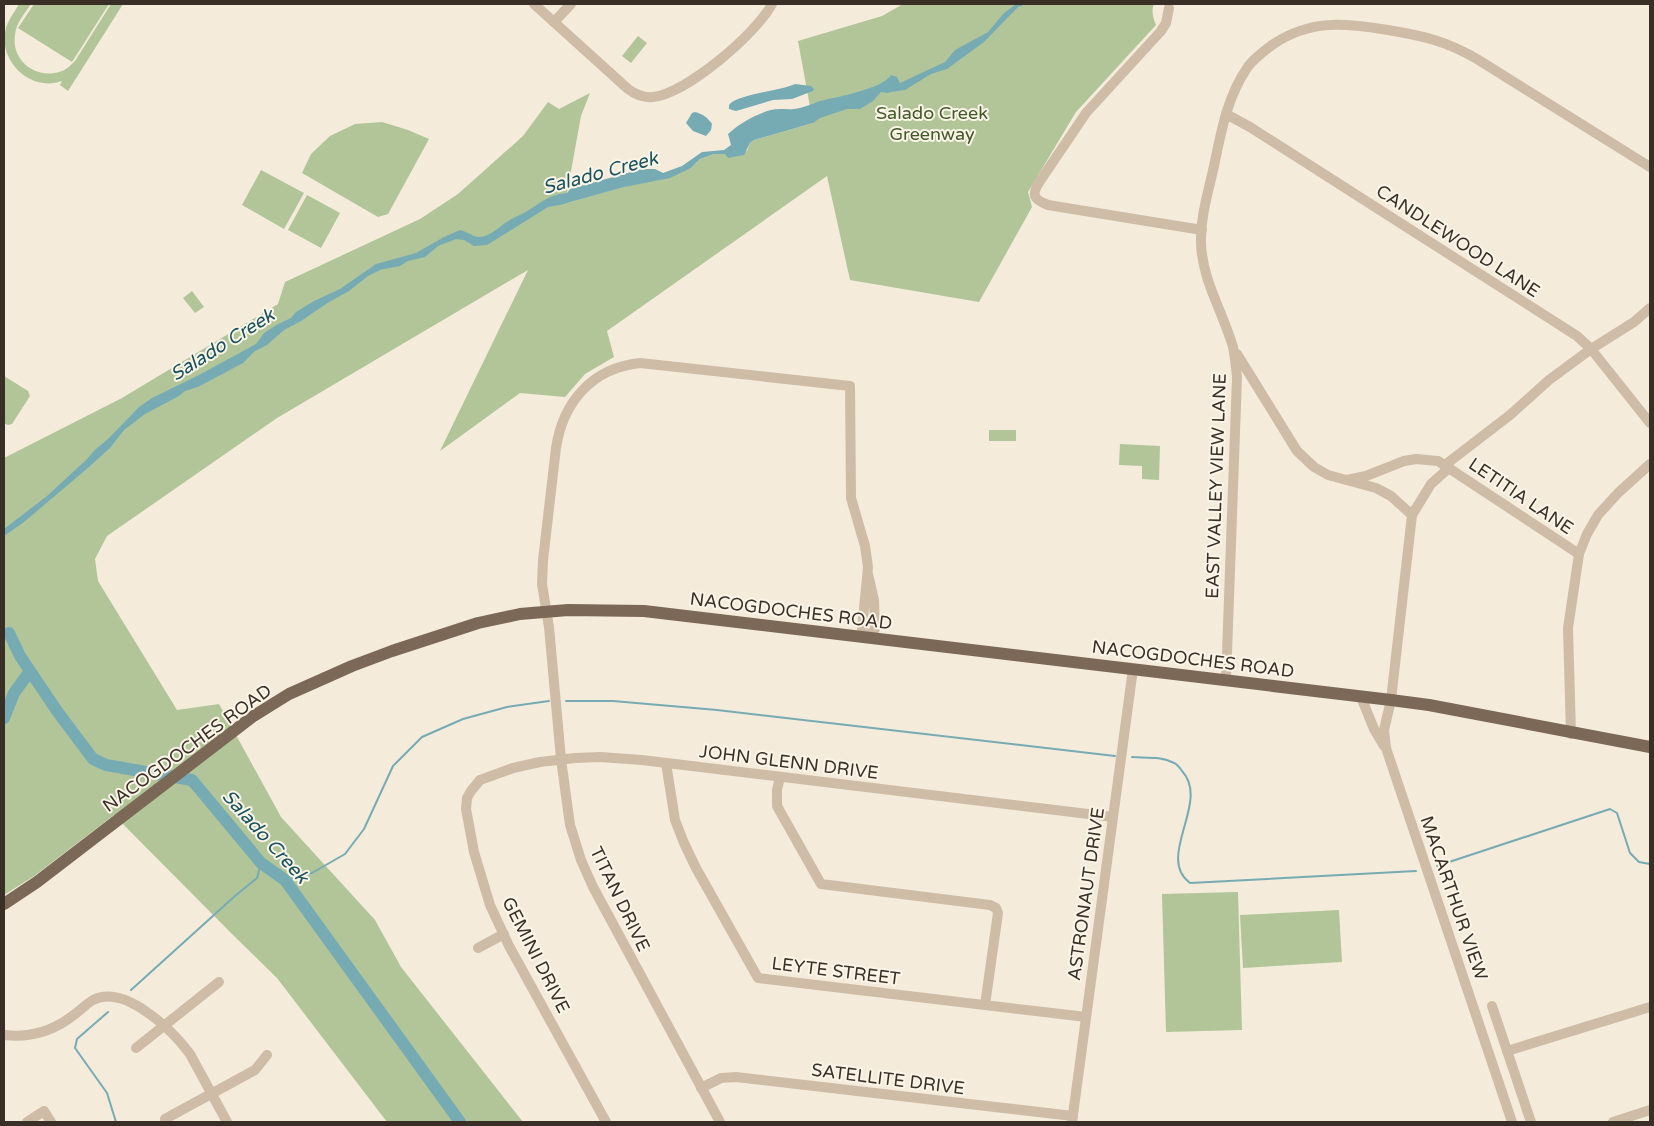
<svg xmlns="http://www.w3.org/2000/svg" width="1654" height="1126" viewBox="0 0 1654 1126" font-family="'Varela Round',sans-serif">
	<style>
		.green { fill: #b1c599 }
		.water { fill: #77abb4 }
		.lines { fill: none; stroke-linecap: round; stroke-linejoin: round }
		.stream { stroke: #77abb4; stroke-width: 2 }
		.river { stroke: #77abb4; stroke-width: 12 }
		.minor { stroke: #cebca6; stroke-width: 10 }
		.major { stroke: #7c6857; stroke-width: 12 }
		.labels { text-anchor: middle; stroke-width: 4; stroke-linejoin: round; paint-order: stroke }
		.park-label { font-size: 18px; fill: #425a29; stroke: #fbf5e8 }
		.street-label { font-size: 18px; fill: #392f27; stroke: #fbf5e8 }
		.water-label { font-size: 19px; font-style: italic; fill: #19525f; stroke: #fbf5e8 }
	</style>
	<rect width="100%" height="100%" fill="#f4ebdb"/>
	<!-- green -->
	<g class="green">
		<path d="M19,4h12c-6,9 -15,19 -16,31 -4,25 20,44 44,37 7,-2 11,-6 16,-11l36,-57h12l-55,87 -8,-6 2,-4c-31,11 -62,-18 -57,-49 2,-11 9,-19 14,-28z"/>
		<polygon points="34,4 109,4 72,62 18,28"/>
		<path d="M903,4h251c-3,7 -1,14 2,21l-80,87 -48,80 4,15 -53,95 -129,-22 -23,-104 -220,155 7,26 -29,17 -20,23 -45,-4 -80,58 88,-181 -251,148 -170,118 -12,23 3,22 79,129 42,-6 62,113 94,103 26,47 122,155h-136l-110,-144 -45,-44 -118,-119 -80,61 -30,19v-437l118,-60 156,-94 7,-22 135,-63 38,-25 65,-58 25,-34 11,7 31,-16 -9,23 -14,77v10l56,-16 25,-6h7l36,-13 9,-9 14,-5h11l22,-3 3,-8 4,-3 59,-17 -15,-82 84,-25z"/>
		<polygon points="638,36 647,43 631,63 622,56"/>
		<polygon points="382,122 408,130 429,139 388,214 378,217 302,173 311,154 330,136 355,124"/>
		<polygon points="261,170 304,193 284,229 242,205"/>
		<polygon points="307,195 340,213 321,248 288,230"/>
		<polygon points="192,291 204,307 195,313 183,298"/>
		<polygon points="4,376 28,391 30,396 12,424 8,425 4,423"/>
		<rect x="989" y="430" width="27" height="11"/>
		<polygon points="1120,444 1160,446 1159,480 1142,479 1142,466 1119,465"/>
		<polygon points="1238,892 1242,1030 1166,1032 1162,894"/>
		<polygon points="1339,910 1342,962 1243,968 1240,915"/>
	</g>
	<!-- water -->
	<g class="water">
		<path d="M1016,4h10l-8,3 -34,35 -37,27 -16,5 -26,16 -14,2 -3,1 -7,-1 -8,9 -13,8h-13l-27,9 -7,5 -59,17 -4,3 -6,12 -16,3 -3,-4h-11l-14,5 -9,9 -21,10 -46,9 -64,18 -12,2 -61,38 -13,1 -10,-6 -8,-1 -18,7 -13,11 -17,4 -8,5 -20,4 -12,6 -19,15 -20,11 -28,19 -17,9 -17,15 -12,6 -12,12 -45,24 -13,4 -6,5 -34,18 -21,16 -14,18 -21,19 -65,55 -20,14v-7l43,-33 39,-36 10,-11 13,-11 30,-31 13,-9 47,-23 57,-31 8,-11 14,-9 13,-6 5,-6 18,-11 26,-12 36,-25 40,-11 28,-16 16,-7c6,1 12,6 18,7 11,0 19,-8 27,-14 7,-5 16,-8 24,-13 13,-8 21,-16 38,-17l3,-4 72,-20h13l8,4 19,-7 20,-14 22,-2 7,-5 -3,-11c12,-11 28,-20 43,-24 8,-2 16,0 23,-1 9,-1 18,-5 26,-8 17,-4 62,-12 71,-26l6,2 3,6 45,-21 10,-12 33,-18 16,-19z"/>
		<path d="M795,84l16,2 3,3 -1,2 -21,8 -19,1 -37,11 -7,-2v-4c8,-11 51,-14 66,-21z"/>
		<path d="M695,112c8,2 13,6 17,12l-1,6 -5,6 -13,-5 -7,-8 6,-10z"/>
	</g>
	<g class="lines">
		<!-- stream -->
		<g class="stream">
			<polyline points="566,701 613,701 717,710 1115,756"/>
			<path d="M1132,757c13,1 29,-1 42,6 3,1 6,5 8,8 29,31 -27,86 8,112l226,-12"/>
			<polyline points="1437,866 1610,809 1617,813 1630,853 1639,862 1650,864"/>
			<polyline points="285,880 312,873 345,854 364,829 393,766 422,737 463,719 507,707 549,701"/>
			<polyline points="131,990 235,896 257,878 261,863"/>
			<polyline points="108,1012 77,1039 75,1048 107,1093 116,1122"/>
		</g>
		<!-- river -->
		<g class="river">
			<polyline points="9,633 20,656 57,711 93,759 106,765 192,780 261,863 285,880 460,1122"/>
			<polyline points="4,718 14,693 30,671"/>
		</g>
		<!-- minor -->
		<g class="minor">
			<path d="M534,4l94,85c8,6 15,9 25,8 34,-4 103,-63 119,-93"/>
			<path d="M1169,8l-3,15 -5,8 -75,82 -46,68c-9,14 -7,18 8,24l154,25"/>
			<polyline points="554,22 571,4"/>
			<polyline points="1226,114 1250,127 1577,336 1591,349 1650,423"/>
			<polyline points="1237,354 1297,451 1314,467 1328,475 1376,488 1391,496 1412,515"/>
			<polyline points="1445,465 1510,415 1549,380 1591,349 1634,322 1650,308"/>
			<polyline points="1449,468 1431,484 1412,515 1391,700 1384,730 1386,748 1512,1122"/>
			<polyline points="1347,480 1366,476 1404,461 1416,459 1438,461 1579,554"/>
			<path d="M1226,681l11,-304c-1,-10 -2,-20 -4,-30 -10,-35 -31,-67 -32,-104 -1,-28 9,-56 14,-82 7,-33 13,-65 32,-93 6,-9 16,-16 25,-23 38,-26 72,-22 116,-15 36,6 58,11 89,29l173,108"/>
			<polyline points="1361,697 1374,729 1384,746"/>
			<polyline points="1571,734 1568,628 1579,554 1587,534 1598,515 1618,493 1650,464"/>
			<polyline points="666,763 675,820 684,843 696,868 758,978 1086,1017"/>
			<polyline points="780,777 777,790 777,806 821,884 990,905 996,908 998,913 985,1005"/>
			<polyline points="478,948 504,934"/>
			<polyline points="1492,1006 1531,1122"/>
			<path d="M4,1035c27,3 50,-4 71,-21 6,-4 11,-10 18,-14 32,-16 79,30 97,54l37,68"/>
			<polyline points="136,1048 219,982"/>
			<polyline points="1507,1051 1650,1007"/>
			<polyline points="701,1088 721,1078 736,1077 1073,1116"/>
			<polyline points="165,1119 255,1070 267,1055"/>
			<polyline points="27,1122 44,1111 51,1122"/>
			<polyline points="606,1122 509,946 490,905 474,852 466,809 467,798 471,791 480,780 513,768 540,762 575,758 600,757 642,760 1113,817"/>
			<path d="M720,1122l-127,-235 -12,-27 -11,-35 -9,-66 -12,-132 -7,-43 1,-24 13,-112c7,-46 36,-80 84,-85l210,23 1,112 14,48 3,21 -6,62 7,9 6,-9 -1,-29 -6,-26"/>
			<polyline points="1072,1122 1133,669"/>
			<polyline points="1613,1122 1650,1110"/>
		</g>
		<!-- major -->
		<polyline class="major" points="4,904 37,882 252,717 289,694 352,666 392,651 478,623 520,614 568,610 644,611 1391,700 1429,705 1650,747"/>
	</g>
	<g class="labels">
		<!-- park labels -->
		<g class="park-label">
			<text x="932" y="119">Salado Creek<tspan x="932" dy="21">Greenway</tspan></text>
		</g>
		<!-- street labels -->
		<g class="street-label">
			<text transform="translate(1458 241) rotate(33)" y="6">CANDLEWOOD LANE</text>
			<text transform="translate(1216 486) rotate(-88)" y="6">EAST VALLEY VIEW LANE</text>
			<text transform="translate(1521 496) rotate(34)" y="6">LETITIA LANE</text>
			<text transform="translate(791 611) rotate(7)" y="6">NACOGDOCHES ROAD</text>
			<text transform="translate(1193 659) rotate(7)" y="6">NACOGDOCHES ROAD</text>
			<text transform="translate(187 748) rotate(-36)" y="6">NACOGDOCHES ROAD</text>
			<text transform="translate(789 762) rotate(7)" y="6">JOHN GLENN DRIVE</text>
			<text transform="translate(1086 894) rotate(-82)" y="6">ASTRONAUT DRIVE</text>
			<text transform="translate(1454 898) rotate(71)" y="6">MACARTHUR VIEW</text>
			<text transform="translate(620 899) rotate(64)" y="6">TITAN DRIVE</text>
			<text transform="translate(536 955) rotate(63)" y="6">GEMINI DRIVE</text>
			<text transform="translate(836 971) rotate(7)" y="6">LEYTE STREET</text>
			<text transform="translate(888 1079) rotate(7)" y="6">SATELLITE DRIVE</text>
		</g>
		<!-- water labels -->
		<g class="water-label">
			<text transform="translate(600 172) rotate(-15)" y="7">Salado Creek</text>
			<text transform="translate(222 344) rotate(-32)" y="7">Salado Creek</text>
			<text transform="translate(266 836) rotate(48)" y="7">Salado Creek</text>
		</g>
	</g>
	<!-- border -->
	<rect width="1654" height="1126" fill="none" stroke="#392f27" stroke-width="10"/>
</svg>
